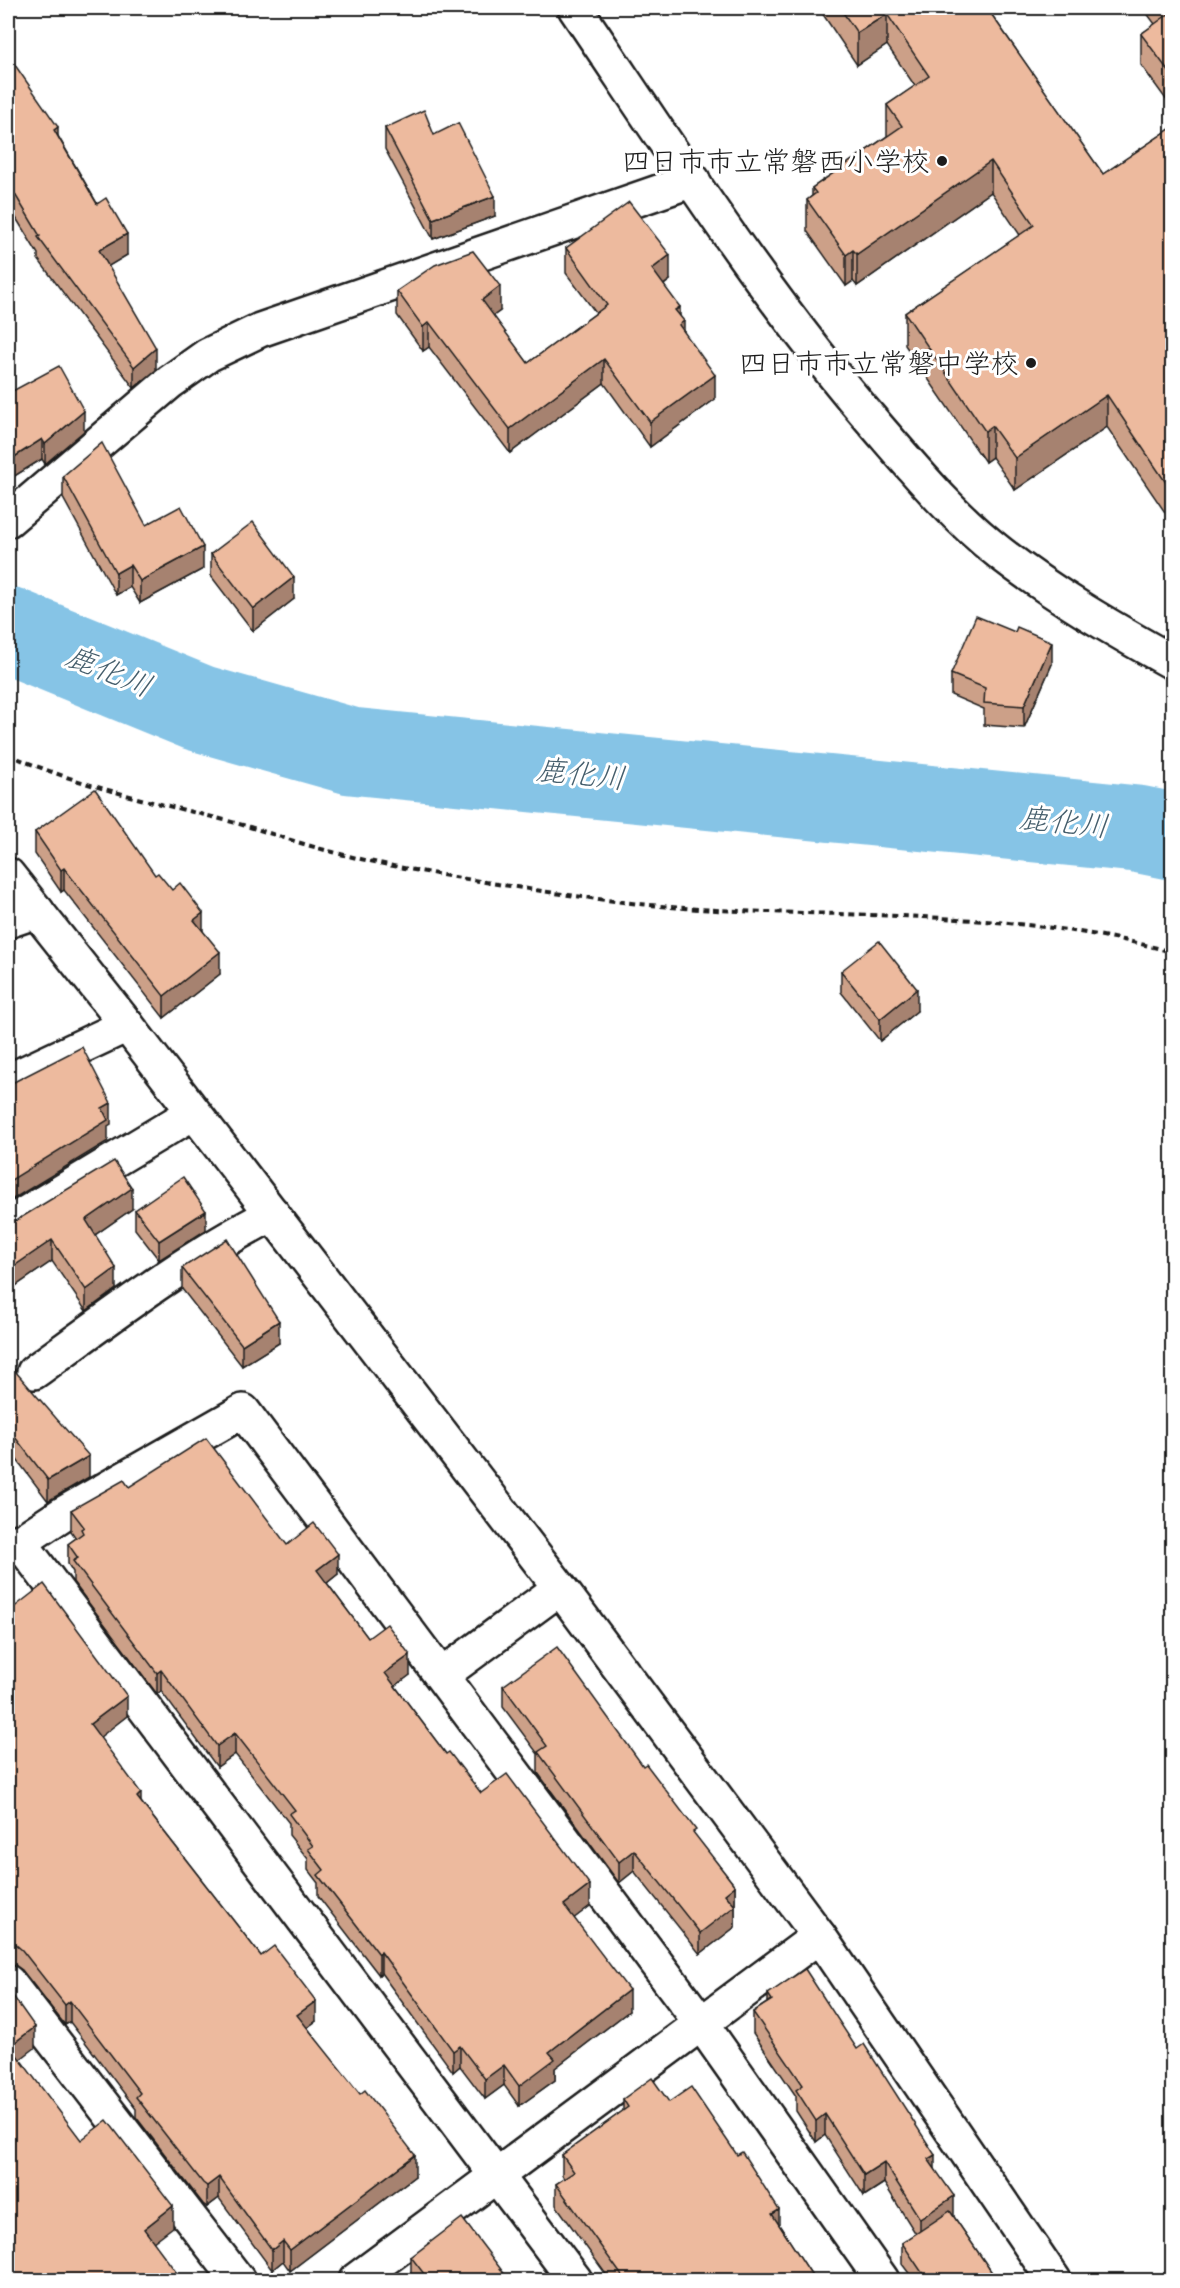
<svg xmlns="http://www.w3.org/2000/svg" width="1180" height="2288" viewBox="0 0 1180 2288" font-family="Caveat,'Klee One',sans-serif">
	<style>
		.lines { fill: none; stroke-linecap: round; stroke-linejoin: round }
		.river { stroke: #86c4e6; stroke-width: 87 }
		.street-casing { stroke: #1c1c1c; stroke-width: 38 }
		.path { stroke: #1c1c1c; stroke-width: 4; stroke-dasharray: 6 4.5; stroke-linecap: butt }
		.street { stroke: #fff; stroke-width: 33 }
		.wall { fill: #cca088; stroke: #1c1c1c; stroke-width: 1.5 }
		.shaded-wall { fill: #a6826f; stroke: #1c1c1c; stroke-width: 1.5 }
		.building { fill: #edba9e; stroke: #1c1c1c; stroke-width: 1.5 }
		.poi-dot { fill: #1c1c1c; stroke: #fff; stroke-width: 2 }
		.labels { text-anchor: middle; stroke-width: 6; stroke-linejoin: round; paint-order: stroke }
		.poi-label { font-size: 28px; fill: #1c1c1c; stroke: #fff; text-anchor: end }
		.water-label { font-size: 30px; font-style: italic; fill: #465f6d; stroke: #fff }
	</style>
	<rect width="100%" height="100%" fill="#fff"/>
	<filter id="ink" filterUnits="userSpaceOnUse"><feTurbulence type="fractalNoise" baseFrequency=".0167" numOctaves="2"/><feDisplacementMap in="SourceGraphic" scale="12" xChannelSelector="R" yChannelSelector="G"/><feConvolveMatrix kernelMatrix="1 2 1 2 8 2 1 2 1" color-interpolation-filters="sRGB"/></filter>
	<g filter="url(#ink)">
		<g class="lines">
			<!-- river -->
			<polyline class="river" points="8,630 199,708 351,751 1137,829 1172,836"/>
			<!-- street casing -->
			<g class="street-casing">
				<g id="street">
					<path d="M575,8c97,143 191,291 305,422 37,43 75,88 120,123 54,42 113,76 172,109"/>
					<polyline points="8,520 170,382 208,355 260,330 693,180"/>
					<polyline points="8,875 127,1025 560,1588 819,1936 1054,2280"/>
					<polyline points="8,921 37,911"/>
					<polyline points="8,1081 127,1025"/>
					<polyline points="8,1224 193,1113"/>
					<path d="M34,1372c77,-56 154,-115 239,-158"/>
					<polyline points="19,1541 575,2280"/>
					<polyline points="8,1550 64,1513 243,1411 701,2023 882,2280"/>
					<polyline points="442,1675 560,1588"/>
					<polyline points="8,1982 238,2280"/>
					<polyline points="356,2280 819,1936"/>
				</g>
			</g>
			<!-- path -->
			<path class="path" d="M8,754c72,33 151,49 228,69 32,9 64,21 97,29 48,13 97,21 146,29 79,13 157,25 237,29 152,7 309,1 456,42"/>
			<!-- street -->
			<use href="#street" class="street"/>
		</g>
		<!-- wall -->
		<g class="wall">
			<polygon points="820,8 987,8 1103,174 1173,127 1173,524 1107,427 1015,490 992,457 985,462 905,345 905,313 1020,235 991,192 857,286 853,281 846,286 807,231 807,200 812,196 812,188 887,136 887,105 915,86 887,45 857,65 820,10"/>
			<polygon points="1143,8 1173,8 1173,109 1141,65 1141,34 1155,24"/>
			<polygon points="8,55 58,136 127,255 108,266 156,370 134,388 38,259 38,254 13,213 8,205"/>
			<polygon points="385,128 495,216 433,239 385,149"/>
			<polygon points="566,248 670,280 664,285 680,316 684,332 715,399 650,447 604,383 510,453 429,347 423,351 397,315 397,291 500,311 493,316 528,363 596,313 566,273"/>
			<polygon points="8,391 9,393 84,431 45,464 42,459 8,480"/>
			<polygon points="63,476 146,525 203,569 140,603 130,587 116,595 63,498"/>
			<polygon points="211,554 294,599 253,631 211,576"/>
			<polygon points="1052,664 1024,728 984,725 984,709 951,695 951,674"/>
			<polygon points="35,832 155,875 203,931 220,974 164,1018 64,890 61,892 35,854"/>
			<polygon points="841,971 917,1011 880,1041 841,992"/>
			<polygon points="132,1209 95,1235 116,1289 86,1311 52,1261 14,1287 8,1277 8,1222"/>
			<polygon points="135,1210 206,1230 159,1260 135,1229"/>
			<polygon points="182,1268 279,1343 242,1366 182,1289"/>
			<polygon points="8,1363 89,1477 48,1501 8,1448"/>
			<polygon points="129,1487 287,1545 338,1574 327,1583 368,1638 410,1675 395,1686 446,1754 481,1793 590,1906 574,1918 629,2011 555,2068 555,2080 519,2106 504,2085 485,2099 460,2066 453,2072 381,1973 379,1975 318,1896 318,1883 308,1870 308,1859 289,1835 289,1823 235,1754 217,1767 161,1691 157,1694 73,1582 73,1572 68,1564 68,1544 76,1538 71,1531 71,1510"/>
			<polygon points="8,1612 127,1716 99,1737 141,1802 261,1956 316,2021 307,2027 415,2176 290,2271 283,2261 272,2270 219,2198 207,2207 203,2204 136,2117 136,2109 70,2022 65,2025 22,1970 15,1965 8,1964"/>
			<polygon points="503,1686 696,1837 735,1886 735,1927 700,1954 634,1871 619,1883 538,1773 538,1754 503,1707"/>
			<polygon points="768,1994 935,2169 954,2217 997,2280 914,2280 902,2264 902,2243 916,2234 884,2183 864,2196 825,2135 816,2142 796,2111 796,2096 753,2033 753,2012 768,2002"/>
			<polygon points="623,2099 669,2102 779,2225 815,2280 610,2280 556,2205 556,2184 564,2179 562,2175 562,2155 623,2111"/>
			<polygon points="411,2257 509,2280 413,2280 411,2277"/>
		</g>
		<!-- shaded-wall -->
		<g class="shaded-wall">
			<polygon points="887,14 887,45 857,65 857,33"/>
			<polygon points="58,127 58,148 54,130"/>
			<polygon points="991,161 991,192 857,286 857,254"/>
			<polygon points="495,196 495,216 433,239 433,219"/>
			<polygon points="127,234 127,255 99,272 99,250"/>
			<polygon points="853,250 853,281 846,286 846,255"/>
			<polygon points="670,255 670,280 652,293 652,269"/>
			<polygon points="500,286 500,311 482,324 482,300"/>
			<polygon points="680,307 680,324 684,321 684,346 675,310"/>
			<polygon points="429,322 429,347 423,351 423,327"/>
			<polygon points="156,348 156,370 134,388 134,367"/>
			<polygon points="604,359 604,383 510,453 510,429"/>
			<polygon points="715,375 715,399 650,447 650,422"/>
			<polygon points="1107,395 1107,427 1015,490 1015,458"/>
			<polygon points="84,411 84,431 45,464 45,444"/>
			<polygon points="992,426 992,457 985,462 985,431"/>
			<polygon points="42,439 42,459 8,480 8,461"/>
			<polygon points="203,547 203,569 140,603 140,581"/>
			<polygon points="130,565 130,587 116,595 116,573"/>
			<polygon points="294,577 294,599 253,631 253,609"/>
			<polygon points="1052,642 1052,664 1024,728 1024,706"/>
			<polygon points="64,868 64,890 61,892 61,870"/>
			<polygon points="203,913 203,935 194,920"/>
			<polygon points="220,952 220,974 164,1018 164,996"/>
			<polygon points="917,989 917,1011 880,1041 880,1019"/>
			<polygon points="111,1103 111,1124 108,1126 108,1141 8,1202 8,1182 102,1108"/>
			<polygon points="132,1188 132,1209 86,1241 86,1220"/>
			<polygon points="206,1211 206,1230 159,1260 159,1241"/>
			<polygon points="52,1240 52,1261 14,1287 14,1266"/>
			<polygon points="116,1268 116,1289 86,1311 86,1290"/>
			<polygon points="279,1321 279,1343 242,1366 242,1345"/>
			<polygon points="89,1456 89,1477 48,1501 48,1480"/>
			<polygon points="338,1554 338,1574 317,1591 317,1570"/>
			<polygon points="410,1655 410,1675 385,1694 385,1673"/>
			<polygon points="161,1670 161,1691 157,1694 157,1673"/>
			<polygon points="127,1696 127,1716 90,1745 90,1724"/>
			<polygon points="235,1733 235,1754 217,1767 217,1746"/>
			<polygon points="141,1793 141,1814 137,1797"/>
			<polygon points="634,1850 634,1871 619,1883 619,1862"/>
			<polygon points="590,1885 590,1906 564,1926 564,1905"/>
			<polygon points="735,1886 735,1927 700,1954 700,1933 725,1894"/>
			<polygon points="381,1952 381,1973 379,1975 379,1954"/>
			<polygon points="629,1990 629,2011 555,2068 555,2080 519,2106 519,2086 549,2052"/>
			<polygon points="70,2001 70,2022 65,2025 65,2005"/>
			<polygon points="316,2001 316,2021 297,2035 297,2015"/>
			<polygon points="35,2027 35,2048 10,2067 10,2046"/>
			<polygon points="460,2046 460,2066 453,2072 453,2051"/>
			<polygon points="504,2065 504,2085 485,2099 485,2079"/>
			<polygon points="825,2114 825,2135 816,2142 816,2121"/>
			<polygon points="415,2155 415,2176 290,2271 290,2250"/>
			<polygon points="935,2155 935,2176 928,2159"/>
			<polygon points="884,2162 884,2183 864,2196 864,2175"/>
			<polygon points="219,2177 219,2198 207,2207 207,2186"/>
			<polygon points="954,2196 954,2217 920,2240 920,2219"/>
			<polygon points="173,2206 173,2227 144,2249 144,2229"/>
			<polygon points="779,2210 779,2231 772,2214"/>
			<polygon points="283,2241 283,2261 272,2270 272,2250"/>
		</g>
		<!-- building -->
		<g class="building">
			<polygon points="840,8 987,8 1103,174 1173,127 1173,493 1107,395 1015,458 992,426 985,431 905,313 1034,225 991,161 857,254 853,250 846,255 807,200 816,193 812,188 902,126 887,105 929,76 887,14 857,33"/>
			<polygon points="1165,8 1173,8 1173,77 1141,34 1170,13"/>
			<polygon points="8,55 58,127 54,130 97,204 106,198 127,234 99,250 156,348 134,367 38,237 40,236 13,191 8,184"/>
			<polygon points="424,110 434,135 458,123 495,196 433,219 385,128"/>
			<polygon points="629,202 670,255 652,269 680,307 675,310 684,321 679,325 715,375 650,422 604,359 510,429 429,322 423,327 397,291 435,265 473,251 500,286 482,300 528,363 607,305 566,248"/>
			<polygon points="59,366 84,411 45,444 42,439 8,461 8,391 9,393"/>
			<polygon points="102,443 146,525 181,506 203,547 140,581 130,565 116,573 63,476"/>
			<polygon points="253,522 294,577 253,609 211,554"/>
			<polygon points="976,616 1015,632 1017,627 1052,642 1024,706 984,703 985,688 951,674"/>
			<polygon points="95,789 155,875 158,873 172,890 180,883 203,913 194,920 220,952 164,996 64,868 61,870 35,832"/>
			<polygon points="879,941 917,989 880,1019 841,971"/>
			<polygon points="82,1047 111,1103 102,1108 108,1120 8,1182 8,1085"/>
			<polygon points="114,1161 132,1188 86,1220 116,1268 86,1290 52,1240 14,1266 8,1256 8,1222 17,1220"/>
			<polygon points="183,1177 206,1211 159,1241 135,1210"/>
			<polygon points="227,1239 279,1321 242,1345 182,1268"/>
			<polygon points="8,1363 89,1456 48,1480 8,1428"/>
			<polygon points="206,1438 287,1545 314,1523 338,1554 317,1570 368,1638 387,1624 410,1655 385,1673 446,1754 449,1752 481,1793 507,1774 590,1885 564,1905 629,1990 549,2052 555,2059 519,2086 504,2065 485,2079 460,2046 453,2051 381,1952 379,1954 318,1875 324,1870 308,1849 313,1846 289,1814 295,1810 235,1733 217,1746 161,1670 157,1673 73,1561 78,1558 68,1544 83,1533 81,1529 84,1527 71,1510 124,1480 129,1487"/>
			<polygon points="44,1584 127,1696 90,1724 141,1793 137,1797 261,1956 274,1946 316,2001 297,2015 360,2094 365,2090 415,2155 290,2250 283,2241 272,2250 219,2177 207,2186 203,2183 136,2097 140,2093 70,2001 65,2005 22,1950 15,1944 8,1943 8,1612"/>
			<polygon points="557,1647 643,1766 646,1764 696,1830 693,1832 735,1886 725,1894 735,1906 700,1933 634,1850 619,1862 538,1752 547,1746 503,1686"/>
			<polygon points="805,1969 857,2049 864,2044 935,2155 928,2159 954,2196 920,2219 884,2162 864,2175 825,2114 816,2121 796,2090 803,2085 753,2012 772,2000 768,1994"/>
			<polygon points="8,1989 35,2027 10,2046 81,2140 107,2120 173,2206 144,2229 182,2280 8,2280"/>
			<polygon points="652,2078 669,2102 691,2087 737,2155 742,2152 779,2210 772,2214 815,2280 625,2280 556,2184 574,2172 562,2155 628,2107 623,2099"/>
			<polygon points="950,2211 997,2280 927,2280 902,2243"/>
			<polygon points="462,2218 509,2280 428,2280 428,2279 411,2257"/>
		</g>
	</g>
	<!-- markers -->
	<g class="poi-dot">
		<circle cx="942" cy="161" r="6"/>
		<circle cx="1031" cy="363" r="6"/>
	</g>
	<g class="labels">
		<!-- poi labels -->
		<g class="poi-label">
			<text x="930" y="171">四日市市立常磐西小学校</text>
			<text x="1019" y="373">四日市市立常磐中学校</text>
		</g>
		<!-- water labels -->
		<g class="water-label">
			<text transform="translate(109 671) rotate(22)" y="10">鹿化川</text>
			<text transform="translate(581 774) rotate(6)" y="10">鹿化川</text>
			<text transform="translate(1064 822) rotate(6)" y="10">鹿化川</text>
		</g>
	</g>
	<!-- margin -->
	<rect width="1180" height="2288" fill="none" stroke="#fff" stroke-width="30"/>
	<rect x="15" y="15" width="1150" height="2258" fill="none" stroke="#1c1c1c" stroke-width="2" filter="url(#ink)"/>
</svg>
